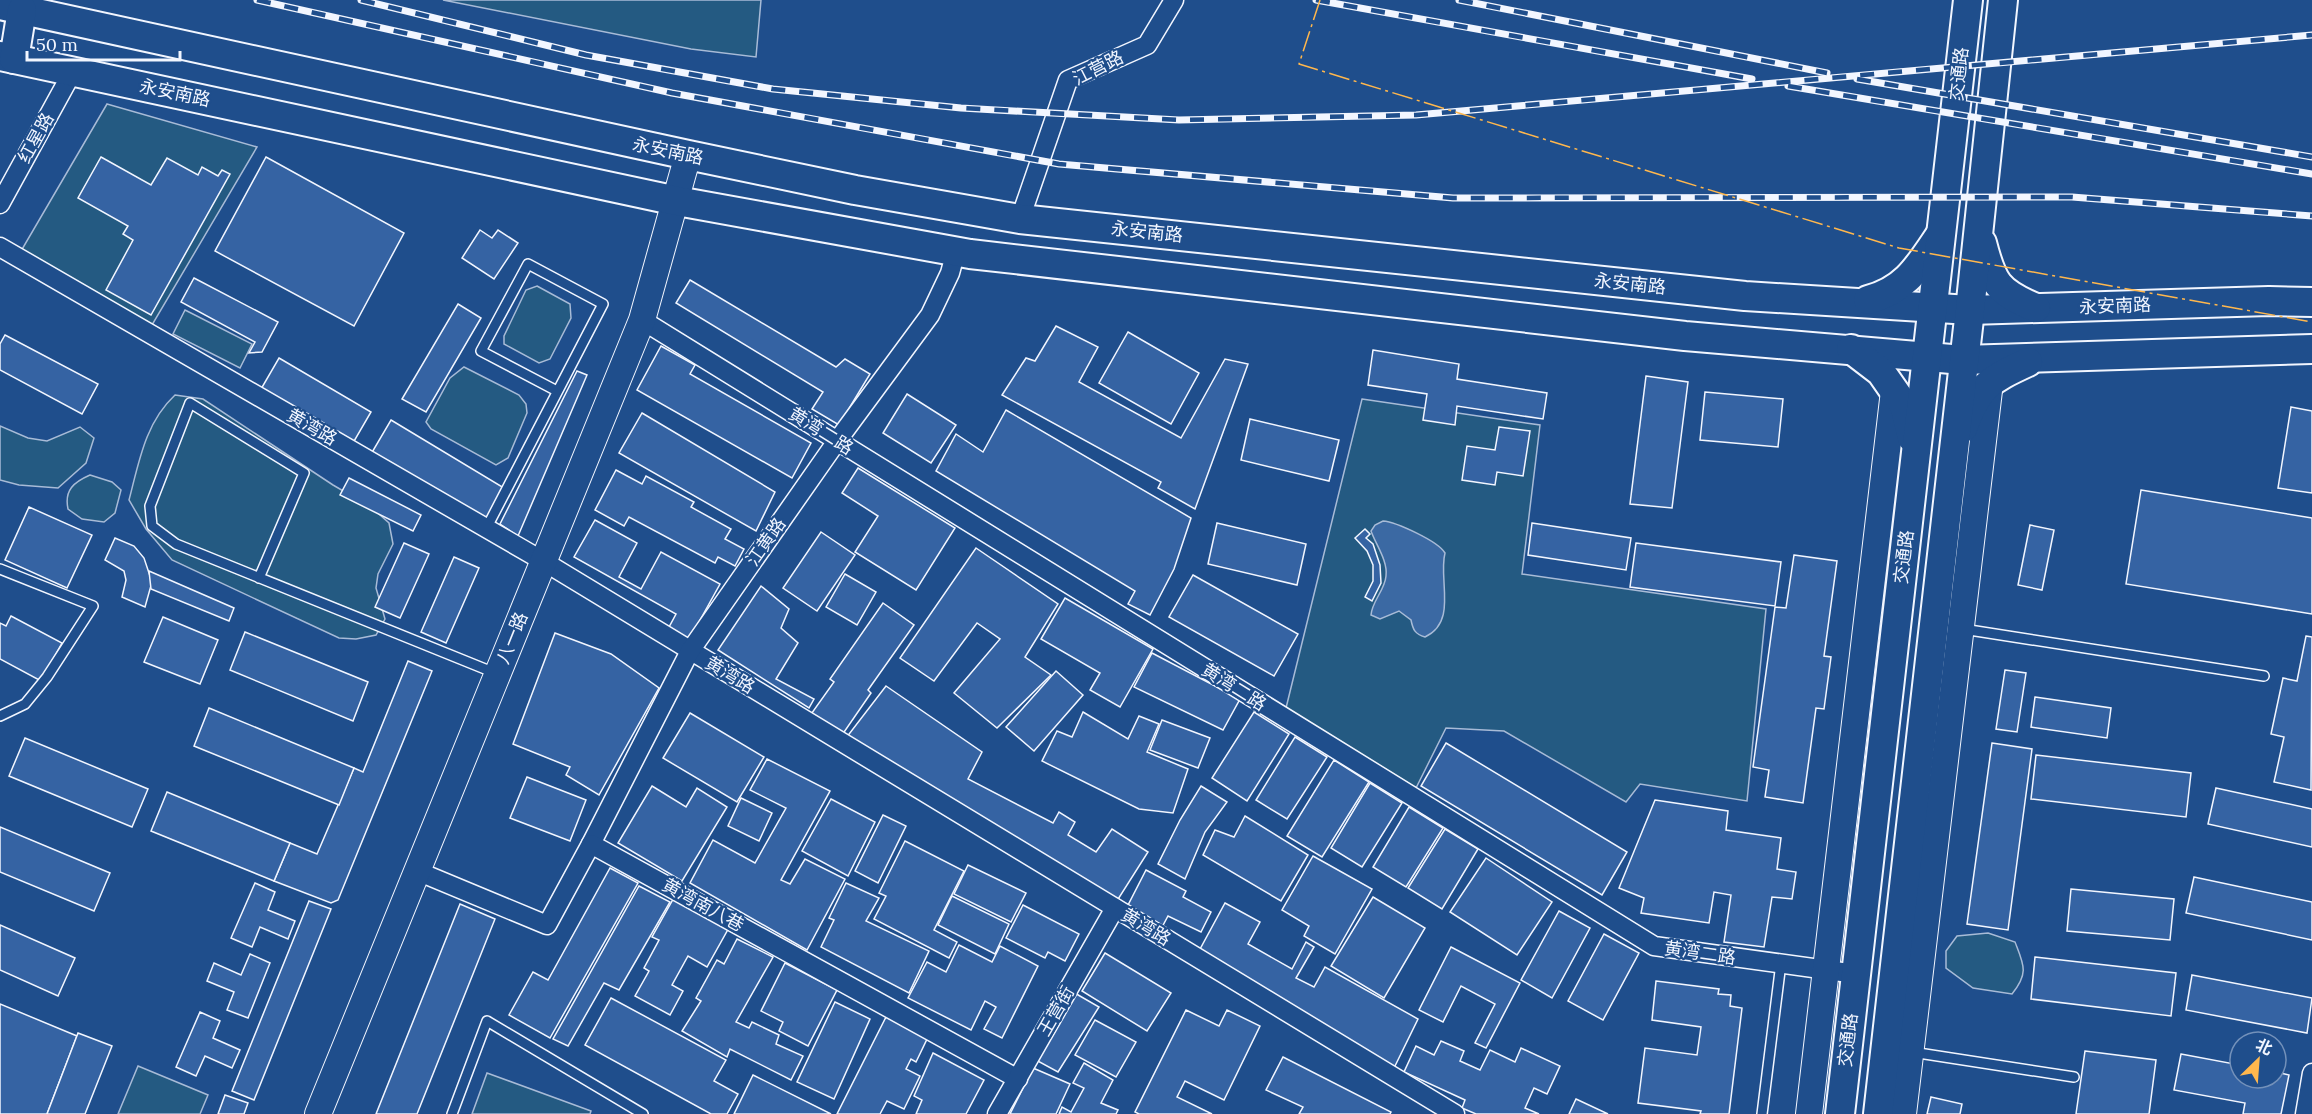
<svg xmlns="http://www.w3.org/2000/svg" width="2312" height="1114" viewBox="0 0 2312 1114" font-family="Lora,'Noto Sans SC',serif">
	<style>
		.green { fill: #245a82; stroke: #a8bbd7; stroke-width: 1.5 }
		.water { fill: #3b69a3; stroke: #a8bbd7; stroke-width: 1.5 }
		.building { fill: #3563a3; stroke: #f2f6ff; stroke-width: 1.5 }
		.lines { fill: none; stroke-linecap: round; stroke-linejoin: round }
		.lane-casing { stroke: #f2f6ff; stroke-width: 12 }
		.street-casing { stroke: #f2f6ff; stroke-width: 21 }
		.secondary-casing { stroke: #f2f6ff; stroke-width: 28 }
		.primary-casing { stroke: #f2f6ff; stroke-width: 32 }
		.lane { stroke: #1f4e8c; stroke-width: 9 }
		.street { stroke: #1f4e8c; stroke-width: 18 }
		.secondary { stroke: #1f4e8c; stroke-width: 26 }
		.primary { stroke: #1f4e8c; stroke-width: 28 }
		.rail-casing { stroke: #f2f6ff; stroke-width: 7 }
		.rail { stroke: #1f4e8c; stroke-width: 4.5; stroke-dasharray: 14; stroke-linecap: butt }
		.power { stroke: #ffb74d; stroke-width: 1.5; stroke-dasharray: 21 4.5 3 4.5; stroke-linecap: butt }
		.labels { text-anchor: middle; stroke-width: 4.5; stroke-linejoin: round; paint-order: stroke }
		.street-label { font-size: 18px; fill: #f2f6ff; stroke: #1f4e8c }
	</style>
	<rect width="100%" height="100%" fill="#1f4e8c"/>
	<!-- green -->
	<g class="green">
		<polygon points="443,0 761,0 756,57 691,49"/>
		<polygon points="107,104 257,147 152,325 21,251"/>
		<polygon points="537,286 570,304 571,318 550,359 539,363 504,344 504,336 526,290"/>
		<polygon points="185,310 252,344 240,368 173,334"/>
		<polygon points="464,367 519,395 526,404 527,413 508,458 496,465 431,429 426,422 450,378"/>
		<path d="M175,395l28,4 130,86 38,22 18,16 4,21 -15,30 -2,14 9,31 -9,16 -20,4 -17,-1 -167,-78 -26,-31 -17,-29c10,-38 16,-77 46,-105z"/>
		<polygon points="1362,399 1540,425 1522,574 1766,609 1747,801 1640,784 1626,802 1504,731 1446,728 1416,788 1286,708"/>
		<polygon points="0,426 28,438 47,441 80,427 94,438 86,463 58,488 19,485 0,480"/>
		<path d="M90,475l22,7 9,8 -6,23 -11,9 -22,-3 -14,-10c-4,-19 6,-27 22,-34z"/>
		<path d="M1988,933l27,9c9,23 14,31 -3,52l-39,-6 -27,-20v-17l11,-15z"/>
		<polygon points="138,1066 208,1095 200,1114 118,1114"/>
		<polygon points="487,1073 591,1111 590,1114 472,1114"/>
	</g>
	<!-- water -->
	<path class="water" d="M1383,521c13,1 55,20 62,32 -7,26 13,69 -20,84 -10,-3 -12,-7 -14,-17l-12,-9 -19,8 -9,-4c1,-14 14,-25 15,-39 2,-15 -10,-31 -15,-45l4,-6z"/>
	<!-- building -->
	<g class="building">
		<polygon points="101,157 151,185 167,158 198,175 202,167 218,176 222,170 230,174 151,315 106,290 133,240 123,234 128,226 78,198"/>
		<polygon points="266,157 404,233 354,326 215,251"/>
		<polygon points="480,230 492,238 498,230 518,243 494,279 462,258"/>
		<polygon points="194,278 278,322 262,352 249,353 255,342 181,302"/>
		<polygon points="690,280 836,367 845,359 870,374 839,425 812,409 823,392 676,303"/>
		<polygon points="458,304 481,318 426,412 402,399"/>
		<polygon points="1056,326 1098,347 1079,382 1181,438 1225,359 1248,364 1195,509 1158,488 1161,482 1002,395 1026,358 1035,361"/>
		<polygon points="1128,332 1199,373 1171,424 1099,383"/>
		<polygon points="5,335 98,384 82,414 0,370 0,344"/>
		<polygon points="661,346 695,365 690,374 811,443 792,478 637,390"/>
		<polygon points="1373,350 1459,364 1457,379 1547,393 1543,419 1457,406 1455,425 1423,420 1427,394 1368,385"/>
		<polygon points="279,358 371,412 353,443 261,389"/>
		<polygon points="577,371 587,375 518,536 500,524"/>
		<polygon points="1646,376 1688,382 1672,508 1630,504"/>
		<polygon points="1705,392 1783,399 1778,447 1700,440"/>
		<polygon points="907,394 956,425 931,463 883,433"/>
		<polygon points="2291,407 2312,411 2312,493 2278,488"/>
		<polygon points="1006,410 1191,518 1174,569 1150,615 1128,604 1135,591 936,471 956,434 983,452"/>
		<polygon points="642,413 775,492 756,531 619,453"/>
		<polygon points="1250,419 1339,440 1329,481 1241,460"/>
		<polygon points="391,420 504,488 484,522 371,454"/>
		<polygon points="1499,427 1530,431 1523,476 1497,472 1495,485 1462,480 1467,446 1495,450"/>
		<polygon points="858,468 955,528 916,590 855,552 878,516 842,493"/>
		<polygon points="616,470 642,484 646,476 694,502 691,507 731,529 725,539 744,549 735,566 718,557 715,563 629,517 624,526 595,510"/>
		<polygon points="349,478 421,515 413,531 340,495"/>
		<polygon points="2141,490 2312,518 2312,614 2126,584"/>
		<polygon points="29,507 92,535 67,588 5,560"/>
		<polygon points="595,520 637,543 619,577 641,589 661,552 720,584 689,640 668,629 676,614 574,557"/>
		<polygon points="1217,523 1306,544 1297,585 1208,564"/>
		<polygon points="1532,523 1631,538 1626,570 1528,555"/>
		<polygon points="2030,525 2054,530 2042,590 2018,585"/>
		<polygon points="1365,529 1370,534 1366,538 1373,544 1380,565 1381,583 1372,601 1365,597 1373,581 1373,565 1367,551 1355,538"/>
		<polygon points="821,532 855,555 817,611 783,588"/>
		<polygon points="115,538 134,546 144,558 152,582 145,607 122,597 126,580 124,571 105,560"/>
		<polygon points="404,543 429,554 400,618 375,607"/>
		<polygon points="1636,543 1781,562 1775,606 1630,587"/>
		<polygon points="976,548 1058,604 1025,657 1051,675 997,728 954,693 1000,639 977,623 934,681 900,658"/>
		<polygon points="1794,555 1837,561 1824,656 1831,657 1824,709 1816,708 1803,803 1765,797 1769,770 1753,767 1775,607 1786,608"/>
		<polygon points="454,557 479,568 446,643 421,632"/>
		<polygon points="149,571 234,608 229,621 151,589"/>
		<polygon points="845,574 876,592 857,625 826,607"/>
		<polygon points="1193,575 1298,634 1274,676 1169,617"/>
		<polygon points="761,586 789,609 781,628 798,643 776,679 814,699 809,708 718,650"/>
		<polygon points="1065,598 1153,649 1120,707 1090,690 1100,673 1041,639"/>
		<polygon points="883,603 914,625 868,690 871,693 840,738 809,717 834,682 830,679"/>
		<polygon points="11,616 62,643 41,681 0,659 0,623 6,626"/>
		<polygon points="163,617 218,640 200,684 144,662"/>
		<polygon points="245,632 368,682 353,721 230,670"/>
		<polygon points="555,633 611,654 659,688 599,795 566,775 570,767 513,744"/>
		<polygon points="2306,636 2312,637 2311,790 2274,782 2284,737 2271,734 2283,678 2297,681"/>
		<polygon points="1152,653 1240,699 1223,730 1134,687"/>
		<polygon points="408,661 432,671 338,900 331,903 274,881 290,843 317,854 354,768 363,772"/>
		<polygon points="2005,670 2026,673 2017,732 1996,729"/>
		<polygon points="1056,671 1083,695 1034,751 1006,727"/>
		<polygon points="886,686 982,752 968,779 1053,823 1059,812 1075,822 1068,835 1096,852 1112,829 1148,852 1115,904 846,738"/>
		<polygon points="2035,697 2111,708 2107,738 2031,727"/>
		<polygon points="209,708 354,768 339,805 194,746"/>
		<polygon points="1083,712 1128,739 1139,716 1159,724 1147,752 1188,769 1173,813 1139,809 1042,761 1057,731 1072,737"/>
		<polygon points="1254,712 1289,734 1247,801 1212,778"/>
		<polygon points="690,713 764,757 737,802 663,758"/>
		<polygon points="1162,720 1210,738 1198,768 1150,750"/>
		<polygon points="1295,737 1327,757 1287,819 1256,800"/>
		<polygon points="25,738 148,789 132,827 9,776"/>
		<polygon points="1446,743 1627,852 1602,895 1421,786"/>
		<polygon points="1992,743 2032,749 2008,930 1967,924"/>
		<polygon points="2036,755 2191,773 2186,817 2031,799"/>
		<polygon points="767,759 830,791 781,880 790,884 805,859 845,879 807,950 690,883 713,840 755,863 786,808 750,790"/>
		<polygon points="1334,760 1369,782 1322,857 1287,836"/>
		<polygon points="527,777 586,800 570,841 510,818"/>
		<polygon points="1370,783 1402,803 1362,867 1331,848"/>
		<polygon points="652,786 686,807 697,788 727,807 682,881 618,843"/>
		<polygon points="1201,786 1227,802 1205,832 1185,879 1158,864 1180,820"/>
		<polygon points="2216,788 2312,809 2312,847 2208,824"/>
		<polygon points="167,792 290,843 274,881 151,831"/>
		<polygon points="741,798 772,813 759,841 728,826"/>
		<polygon points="831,799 875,822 848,876 802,851"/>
		<polygon points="1655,800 1728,811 1726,830 1781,838 1777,869 1796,872 1792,899 1772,897 1764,947 1724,942 1731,895 1714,892 1709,923 1641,913 1644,898 1619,888"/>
		<polygon points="1409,807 1443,828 1406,887 1373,867"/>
		<polygon points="883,815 906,826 878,883 855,871"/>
		<polygon points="1245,816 1308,855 1281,901 1203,855 1215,830 1234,837"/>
		<polygon points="0,827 110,873 94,911 0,872"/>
		<polygon points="1445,829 1478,849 1442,909 1408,888"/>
		<polygon points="905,841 964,871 934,930 957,942 949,958 874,919 886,896 879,893"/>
		<polygon points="1313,856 1372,889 1335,954 1304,936 1309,926 1282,910"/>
		<polygon points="1486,858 1552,902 1517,955 1450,912"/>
		<polygon points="968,865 1026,893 1011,922 954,894"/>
		<polygon points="610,868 638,883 550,1038 509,1015 533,972 548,980"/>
		<polygon points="1146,870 1186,891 1183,897 1211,912 1201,932 1168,916 1161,929 1125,911"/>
		<polygon points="2194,877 2312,902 2312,940 2186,913"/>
		<polygon points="255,883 275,892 268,910 295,921 288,939 260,927 252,947 231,938"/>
		<polygon points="846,883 879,898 866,921 929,951 909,993 821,947 834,920 829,918"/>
		<polygon points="639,886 670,902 619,990 604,983 568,1046 553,1039"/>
		<polygon points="2071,889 2174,899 2170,940 2067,931"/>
		<polygon points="676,894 731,924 707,967 688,956 672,985 683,991 670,1015 635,996 649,971 644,968 659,940 652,937"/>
		<polygon points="952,896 1009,924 995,954 938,925"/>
		<polygon points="1373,897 1425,928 1384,998 1331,966"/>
		<polygon points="309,901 331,909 254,1100 232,1091"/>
		<polygon points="1225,903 1260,922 1248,944 1292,969 1306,942 1314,947 1296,978 1314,987 1325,967 1418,1019 1394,1068 1199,951"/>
		<polygon points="460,904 495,919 417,1114 376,1114"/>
		<polygon points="1023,905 1079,934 1065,961 1048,952 1045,958 1006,938"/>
		<polygon points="1559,911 1590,928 1552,998 1521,980"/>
		<polygon points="0,925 75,958 58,996 0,970"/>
		<polygon points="1604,934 1639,953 1603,1020 1568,1001"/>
		<polygon points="737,939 773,957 736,1022 749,1028 752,1022 779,1035 776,1044 803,1056 791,1080 730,1049 727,1057 682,1031 701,1001 696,998 717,960 724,964"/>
		<polygon points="959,945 992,962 1000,946 1038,966 1002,1038 984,1029 996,1007 985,1001 971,1030 908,998 927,962 946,972"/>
		<polygon points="1451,947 1520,983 1486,1048 1475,1043 1495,1004 1461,986 1443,1022 1419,1010"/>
		<polygon points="1105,953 1171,993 1147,1031 1082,991"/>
		<polygon points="250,954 270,963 248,1018 227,1010 234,992 207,981 214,963 241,975"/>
		<polygon points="2035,957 2176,973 2171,1016 2031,999"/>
		<polygon points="785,963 837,990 808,1046 779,1031 783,1022 761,1011"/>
		<polygon points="2192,975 2312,998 2307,1033 2186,1010"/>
		<polygon points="1656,981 1719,989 1718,994 1731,995 1730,1006 1742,1008 1729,1114 1700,1114 1701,1111 1638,1103 1645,1048 1697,1055 1701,1027 1652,1020"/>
		<polygon points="1073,992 1099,1007 1058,1072 1034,1059"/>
		<polygon points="611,998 726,1060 714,1081 738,1094 727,1114 711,1114 585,1045"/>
		<polygon points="835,1002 870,1019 834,1099 797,1082"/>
		<polygon points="0,1004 77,1036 47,1114 0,1114"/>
		<polygon points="1186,1010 1219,1026 1227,1010 1260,1026 1224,1100 1185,1081 1177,1097 1212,1114 1139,1114 1135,1112"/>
		<polygon points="200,1012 220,1021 213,1038 240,1050 232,1068 205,1056 196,1076 176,1067"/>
		<polygon points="886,1017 928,1037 916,1062 911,1059 906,1069 920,1076 904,1109 887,1101 880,1114 837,1114"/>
		<polygon points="1095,1020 1136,1042 1116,1077 1075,1055"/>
		<polygon points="78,1033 112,1046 85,1114 47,1114"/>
		<polygon points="1441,1041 1464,1051 1460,1061 1480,1070 1490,1050 1515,1062 1521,1048 1560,1066 1547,1094 1534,1088 1525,1108 1539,1114 1476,1114 1462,1108 1465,1100 1404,1072 1416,1046 1434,1055"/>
		<polygon points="2085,1051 2156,1060 2149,1114 2076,1114"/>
		<polygon points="933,1053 984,1080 966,1114 916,1114 922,1100 914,1096"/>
		<polygon points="2181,1054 2240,1065 2240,1078 2276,1078 2276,1072 2289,1075 2281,1114 2243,1114 2245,1103 2174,1090"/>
		<polygon points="1283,1057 1391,1112 1390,1114 1299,1114 1303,1107 1266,1090"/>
		<polygon points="1084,1063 1113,1080 1101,1103 1118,1110 1116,1114 1059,1114 1062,1107 1071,1112 1084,1088 1073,1083"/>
		<polygon points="1033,1068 1070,1084 1056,1114 1010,1114"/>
		<polygon points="753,1075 831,1114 734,1114"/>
		<polygon points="225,1095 248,1103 244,1114 218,1114"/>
		<polygon points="1931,1097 1962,1104 1960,1114 1927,1114"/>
		<polygon points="1576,1099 1608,1114 1569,1114"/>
	</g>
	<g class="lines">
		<!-- lane casing -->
		<g class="lane-casing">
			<g id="lane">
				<polyline points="486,529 603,304 528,264 481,351 557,391"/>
				<polyline points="0,569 93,606 47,677 25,704 0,716"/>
				<polyline points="259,578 304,473 190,403 150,506 152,526 176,544 495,673"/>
				<polyline points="1963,629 2264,676"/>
				<polyline points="1912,1052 2074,1077"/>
				<polyline points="452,1114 487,1021 643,1114"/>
				<polyline points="1762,1114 1781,963"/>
			</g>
		</g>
		<!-- street casing -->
		<g class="street-casing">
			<g id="street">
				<polyline points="0,204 73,71"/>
				<polyline points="1020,219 1068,80 1147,45 1174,0"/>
				<polyline points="0,247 543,561 1455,1114"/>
				<polyline points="642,320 1654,946 1856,974"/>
				<polyline points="591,844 690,651 837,441 930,315 950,273 956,251"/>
				<polyline points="417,871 547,925 591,844 1018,1079"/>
				<polyline points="997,1114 1115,908"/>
				<polyline points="2305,1114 2312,1073"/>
			</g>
		</g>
		<!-- secondary casing -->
		<g class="secondary-casing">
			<g id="secondary">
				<polyline points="318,1114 642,320 688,155"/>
				<polyline points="1809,1114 1894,391"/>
				<polyline points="1903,1114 1990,382"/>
			</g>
		</g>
		<!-- primary casing -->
		<g class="primary-casing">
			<g id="primary">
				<polyline points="0,5 688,155 855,190 1020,219 1745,296 1970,310 2269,301 2312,302"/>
				<polyline points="0,56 677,201 970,254 1685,336 1963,360 2312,349"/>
				<polyline points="14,59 22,10"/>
				<path d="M1982,243c10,39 15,49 54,65"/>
				<path d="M1868,300c38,-10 51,-34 72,-65"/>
				<polyline points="1851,349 1881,372 1904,405 1912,438"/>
				<path d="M1963,428c15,-42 26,-48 65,-66"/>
				<polyline points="1840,1114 1968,0"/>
				<polyline points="1878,1114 1970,310 2003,0"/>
			</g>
		</g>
		<!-- lane -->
		<use href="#lane" class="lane"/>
		<!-- street -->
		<use href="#street" class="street"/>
		<!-- secondary -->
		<use href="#secondary" class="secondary"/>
		<!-- primary -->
		<use href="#primary" class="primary"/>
		<!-- rail casing -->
		<g class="rail-casing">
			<g id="rail">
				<polyline points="257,0 672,93 1059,164 1453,198 2072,197 2312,216"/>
				<polyline points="361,0 586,55 773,89 961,108 1179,120 1416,115 2312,35"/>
				<polyline points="1316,0 1752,79"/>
				<polyline points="1459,0 1827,73"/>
				<polyline points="1857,79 2312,157"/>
				<polyline points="1788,86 2312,174"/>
			</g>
		</g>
		<!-- rail -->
		<use href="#rail" class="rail"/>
		<!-- power -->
		<polyline class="power" points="1320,0 1299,64 1899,248 2312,322"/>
	</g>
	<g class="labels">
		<!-- street labels -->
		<g class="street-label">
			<text transform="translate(1098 68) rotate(-27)" y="6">江营路</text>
			<text transform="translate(1959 74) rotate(-84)" y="6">交通路</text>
			<text transform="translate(175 93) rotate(12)" y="6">永安南路</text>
			<text transform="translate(36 138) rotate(-61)" y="6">红星路</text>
			<text transform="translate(668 151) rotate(12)" y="6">永安南路</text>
			<text transform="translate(1147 232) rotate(6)" y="6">永安南路</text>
			<text transform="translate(1630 284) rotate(6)" y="6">永安南路</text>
			<text transform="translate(2115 306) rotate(-2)" y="6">永安南路</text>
			<text transform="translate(312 427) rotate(30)" y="6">黄湾路</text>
			<text transform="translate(821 431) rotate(32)" y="6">黄湾二路</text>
			<text transform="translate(766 542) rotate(-55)" y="6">江黄路</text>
			<text transform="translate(1904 557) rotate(-83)" y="6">交通路</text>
			<text transform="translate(512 638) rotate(-68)" y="6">八一路</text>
			<text transform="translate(730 675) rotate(31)" y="6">黄湾路</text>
			<text transform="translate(1234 687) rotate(32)" y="6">黄湾二路</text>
			<text transform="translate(703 905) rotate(29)" y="6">黄湾南八巷</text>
			<text transform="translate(1146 927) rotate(31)" y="6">黄湾路</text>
			<text transform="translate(1700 953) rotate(8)" y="6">黄湾二路</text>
			<text transform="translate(1056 1011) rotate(-60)" y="6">王营街</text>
			<text transform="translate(1848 1040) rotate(-83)" y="6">交通路</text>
		</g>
	</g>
	<!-- north arrow -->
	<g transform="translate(2258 1060) rotate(25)"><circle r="28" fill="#1f4e8c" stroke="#7391ba" stroke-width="1.5"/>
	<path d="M0-4.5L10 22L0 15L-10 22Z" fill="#ffb74d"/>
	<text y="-9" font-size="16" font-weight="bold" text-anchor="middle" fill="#f2f6ff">北</text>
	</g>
	<!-- scale -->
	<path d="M27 51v9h153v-9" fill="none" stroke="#f2f6ff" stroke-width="3"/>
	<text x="36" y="51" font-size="18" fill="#f2f6ff" stroke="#1f4e8c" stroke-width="4.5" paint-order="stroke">50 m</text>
</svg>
